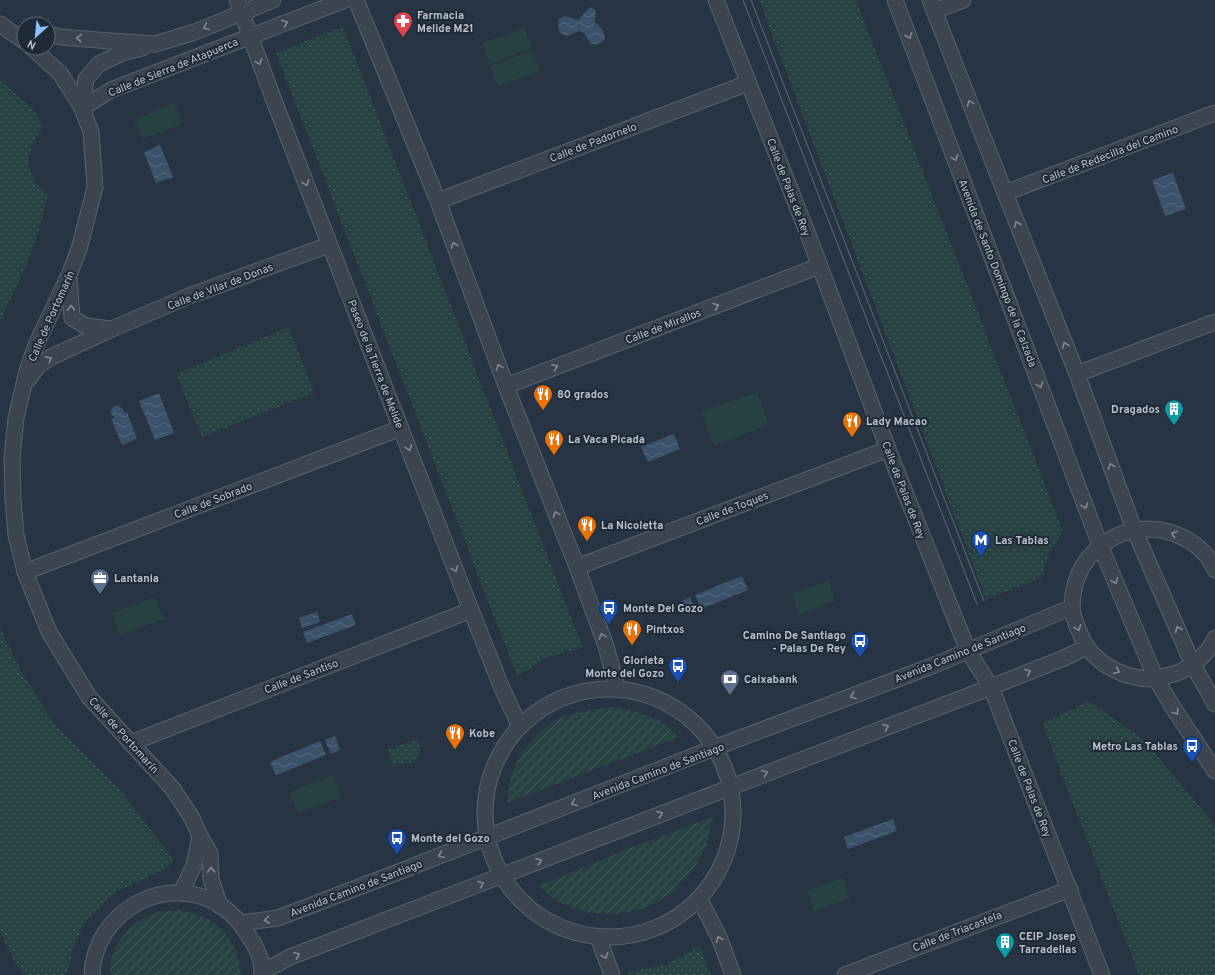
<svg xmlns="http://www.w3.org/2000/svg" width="1215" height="975" viewBox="0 0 1215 975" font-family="Overpass,sans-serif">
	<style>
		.park { fill: url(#park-dots) }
		.garden { fill: url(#garden-furrows) }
		.pitch { fill: #284243 }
		.water { fill: url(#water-waves) }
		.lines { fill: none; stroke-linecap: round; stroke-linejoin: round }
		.minor-casing { stroke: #59636f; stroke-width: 17 }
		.minor { stroke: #3b4552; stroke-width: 15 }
		.tram { stroke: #5d6a79; stroke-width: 1 }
		.oneway { stroke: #808995 }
		.labels { text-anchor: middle; stroke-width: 4; stroke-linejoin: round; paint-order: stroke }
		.poi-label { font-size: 11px; font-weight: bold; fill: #b8c1cc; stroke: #1f2a38; text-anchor: start }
		.street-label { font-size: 11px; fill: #b8c1cc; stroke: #1f2a38 }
	</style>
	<defs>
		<pattern id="park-dots" width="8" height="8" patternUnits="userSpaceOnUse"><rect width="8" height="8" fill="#284243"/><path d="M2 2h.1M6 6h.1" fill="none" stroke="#455c5d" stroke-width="1.8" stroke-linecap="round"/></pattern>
		<pattern id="garden-furrows" width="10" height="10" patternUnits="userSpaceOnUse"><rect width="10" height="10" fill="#284243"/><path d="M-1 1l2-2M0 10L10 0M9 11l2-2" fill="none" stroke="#455c5d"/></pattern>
		<pattern id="water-waves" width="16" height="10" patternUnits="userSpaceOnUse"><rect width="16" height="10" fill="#3c526b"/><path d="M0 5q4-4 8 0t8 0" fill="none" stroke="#56697f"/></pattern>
	</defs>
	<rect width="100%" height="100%" fill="#263443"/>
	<!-- park -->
	<g class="park">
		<polygon points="759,0 856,0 1063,531 1049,553 1041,578 986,599"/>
		<polygon points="343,26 583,648 548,657 517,676 276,53"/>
		<path d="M0,80l33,29 10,18c-18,27 -21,44 5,68l-9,35 -11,31 -28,62z"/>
		<polygon points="289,327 314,393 202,437 176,374"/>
		<polygon points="0,628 20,669 55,725 120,790 174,860 166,869 115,892 84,924 72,950 70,966 65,975 24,975 15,963 0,932"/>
		<polygon points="1089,701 1144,740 1215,825 1215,975 1139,975 1042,723"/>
		<polygon points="417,739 420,747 416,761 407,764 406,762 394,767 387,750"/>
		<polygon points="700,946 711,975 630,975 628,972 667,964"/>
	</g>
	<!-- garden -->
	<g class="garden">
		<path d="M614,707l22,5 23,8 20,17 -172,66c1,-8 1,-19 4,-27 8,-22 24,-43 43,-55 15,-9 43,-12 60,-14z"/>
		<polygon points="713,817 706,847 694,869 673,892 646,908 618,914 588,913 558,902 538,886 625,850"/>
		<path d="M180,910c7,2 15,3 22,6 25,12 37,32 39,59h-131c-2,-21 13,-45 31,-55 5,-3 12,-6 17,-8 7,-2 15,-1 22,-2z"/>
	</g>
	<!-- pitch -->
	<g class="pitch">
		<polygon points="524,28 532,48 490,64 482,43"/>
		<polygon points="532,51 540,71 498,86 490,66"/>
		<polygon points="174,103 182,124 143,139 134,120"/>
		<polygon points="757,392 769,425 714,445 701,412"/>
		<polygon points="828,581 835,601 799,614 792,594"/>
		<polygon points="155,597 164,619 120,635 112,613"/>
		<polygon points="333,775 341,797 298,813 290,792"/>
		<polygon points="843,878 850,898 814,911 807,891"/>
	</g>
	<!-- water -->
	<g class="water">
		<path d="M590,7l5,3c2,5 -1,8 0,13 7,5 9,7 10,16 -5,5 -7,5 -14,5l-7,-11 -5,-2 -12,5 -7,-3 -2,-6 1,-8 6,-3 13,4c5,-4 7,-9 12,-13z"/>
		<polygon points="160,145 173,177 156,183 144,152"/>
		<polygon points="1173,173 1186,209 1165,216 1152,180"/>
		<polygon points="159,393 174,433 155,440 139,401"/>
		<polygon points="117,405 123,409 124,413 127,412 137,439 122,445 111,419 115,417 111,414 111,410 114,406"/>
		<polygon points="674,434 680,449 648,462 641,447"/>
		<polygon points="742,576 748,590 701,609 695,595"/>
		<polygon points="690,597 695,610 687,613 682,601"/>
		<polygon points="317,612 320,622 302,628 299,618"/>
		<polygon points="352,614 356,625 307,643 303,632"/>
		<polygon points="335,736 340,750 331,754 325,740"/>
		<polygon points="320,741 326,755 276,775 270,762"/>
		<polygon points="893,819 897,831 848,849 844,837"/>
	</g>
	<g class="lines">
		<!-- minor casing -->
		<g class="minor-casing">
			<g id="minor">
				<polyline points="237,0 276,106 471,610 501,686 519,725"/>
				<polyline points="356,0 438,201 506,386 577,567 606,646 617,687"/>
				<polyline points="716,0 809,237 888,449 968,651 991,687 1102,975"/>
				<polyline points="895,0 1100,545 1156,679 1174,709 1215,771"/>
				<polyline points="930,0 1005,193 1077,374 1134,529 1193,665 1215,704"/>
				<polyline points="934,11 963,0"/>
				<polyline points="0,24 24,41"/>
				<polyline points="48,34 61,37 110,41 155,44 195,32 273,0"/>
				<polyline points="32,48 60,73 82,108 91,132 95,187 79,249 69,275 36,345 27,371 16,418 12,458 13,499 16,535 25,572 49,632 89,697 173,789 192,818 200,836 210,853 211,879 220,906"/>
				<polyline points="82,108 111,90 345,0"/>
				<polyline points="82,108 86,79 99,64 122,53 142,48"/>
				<polyline points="1005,193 1215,113"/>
				<polyline points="438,201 748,83"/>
				<polyline points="69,276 72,318 86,326 111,329"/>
				<polyline points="1077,374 1215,322"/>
				<polyline points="28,380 38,366 51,357 112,329 189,296 329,245"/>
				<polyline points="506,386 819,266"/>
				<polyline points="577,567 888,449"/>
				<path d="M1215,570c-3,-5 -5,-11 -9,-15 -15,-17 -37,-26 -59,-26 -37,1 -69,28 -74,66 0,4 -1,9 -1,12 0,9 5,19 8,26 2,4 4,10 7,14 15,21 43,33 68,32 5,-1 10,-3 15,-4 18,-4 38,-20 45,-37"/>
				<polyline points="25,572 401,428"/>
				<circle cx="609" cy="813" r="124"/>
				<polyline points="131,743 471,610"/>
				<polyline points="181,893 194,865 200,836"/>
				<polyline points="700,900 719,937 733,975"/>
				<polyline points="241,923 278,918 401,871 714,748 932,666 1072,607"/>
				<polyline points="598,937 612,975"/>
				<polyline points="262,972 290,957 991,687 1064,658 1087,647"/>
				<path d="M92,975c2,-65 78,-106 132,-67 10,7 18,17 24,27 8,11 15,26 14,40"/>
				<polyline points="845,975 1070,889"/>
			</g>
		</g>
		<!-- minor -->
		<use href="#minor" class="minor"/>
		<!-- tram -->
		<g class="tram">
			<polyline points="743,0 977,604"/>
			<polyline points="751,0 984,601"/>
		</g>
	</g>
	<!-- one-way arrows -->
	<defs><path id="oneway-chevron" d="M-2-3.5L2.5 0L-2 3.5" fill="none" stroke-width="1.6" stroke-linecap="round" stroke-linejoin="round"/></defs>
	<g class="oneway">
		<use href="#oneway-chevron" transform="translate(285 23) rotate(-21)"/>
		<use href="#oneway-chevron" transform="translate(206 27) rotate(157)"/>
		<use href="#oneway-chevron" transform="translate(909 36) rotate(69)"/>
		<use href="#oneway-chevron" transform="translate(79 38) rotate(-175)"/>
		<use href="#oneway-chevron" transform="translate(259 62) rotate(69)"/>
		<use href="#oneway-chevron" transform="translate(970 103) rotate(-111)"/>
		<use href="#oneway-chevron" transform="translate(955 158) rotate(69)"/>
		<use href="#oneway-chevron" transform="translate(306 183) rotate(69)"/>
		<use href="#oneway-chevron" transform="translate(1017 224) rotate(-112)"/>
		<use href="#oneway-chevron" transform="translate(454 245) rotate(-110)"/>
		<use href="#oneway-chevron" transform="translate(716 306) rotate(-21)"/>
		<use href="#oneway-chevron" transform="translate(71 308) rotate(-92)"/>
		<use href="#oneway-chevron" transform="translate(1065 345) rotate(-112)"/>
		<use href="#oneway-chevron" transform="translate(49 359) rotate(-32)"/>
		<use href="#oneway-chevron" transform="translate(499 367) rotate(-110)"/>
		<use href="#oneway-chevron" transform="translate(555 367) rotate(-21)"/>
		<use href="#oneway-chevron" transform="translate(1040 385) rotate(69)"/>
		<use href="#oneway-chevron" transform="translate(409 448) rotate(69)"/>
		<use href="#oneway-chevron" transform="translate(1111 466) rotate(-110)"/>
		<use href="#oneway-chevron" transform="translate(1085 506) rotate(69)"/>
		<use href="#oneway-chevron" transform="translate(556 514) rotate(-111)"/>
		<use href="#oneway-chevron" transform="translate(1174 534) rotate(-160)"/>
		<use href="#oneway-chevron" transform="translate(455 569) rotate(69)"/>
		<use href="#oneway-chevron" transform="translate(1115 581) rotate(67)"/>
		<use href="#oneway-chevron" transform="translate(1078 628) rotate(69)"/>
		<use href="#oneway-chevron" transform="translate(1178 629) rotate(-114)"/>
		<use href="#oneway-chevron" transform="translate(602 636) rotate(-110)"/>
		<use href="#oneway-chevron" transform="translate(1117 671) rotate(25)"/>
		<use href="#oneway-chevron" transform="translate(1028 672) rotate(-22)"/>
		<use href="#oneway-chevron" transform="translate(853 696) rotate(159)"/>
		<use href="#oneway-chevron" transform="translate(1176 712) rotate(57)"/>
		<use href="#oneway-chevron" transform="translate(886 727) rotate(-21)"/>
		<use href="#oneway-chevron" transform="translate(765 773) rotate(-21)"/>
		<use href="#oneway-chevron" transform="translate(574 803) rotate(159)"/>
		<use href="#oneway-chevron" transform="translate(660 814) rotate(-21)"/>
		<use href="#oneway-chevron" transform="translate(441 855) rotate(158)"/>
		<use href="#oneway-chevron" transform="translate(539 861) rotate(-21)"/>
		<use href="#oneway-chevron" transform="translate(211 870) rotate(-92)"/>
		<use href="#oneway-chevron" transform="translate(481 884) rotate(-21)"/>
		<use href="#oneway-chevron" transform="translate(267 920) rotate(173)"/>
		<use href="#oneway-chevron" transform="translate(719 939) rotate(-113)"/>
		<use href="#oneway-chevron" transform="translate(297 955) rotate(-21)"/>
		<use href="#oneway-chevron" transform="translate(605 956) rotate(70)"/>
	</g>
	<!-- icons -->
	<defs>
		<g id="pharmacy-pin" transform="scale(1)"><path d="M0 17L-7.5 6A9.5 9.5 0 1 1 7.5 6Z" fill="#e0444e" stroke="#1f2a38"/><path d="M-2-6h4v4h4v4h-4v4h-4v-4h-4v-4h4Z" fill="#fff"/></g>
		<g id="restaurant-pin" transform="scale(1)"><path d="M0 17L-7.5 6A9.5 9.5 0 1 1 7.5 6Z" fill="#e8710a" stroke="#1f2a38"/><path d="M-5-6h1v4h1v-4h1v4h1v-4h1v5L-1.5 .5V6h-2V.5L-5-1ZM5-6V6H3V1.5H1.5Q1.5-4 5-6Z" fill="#fff"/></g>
		<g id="building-pin" transform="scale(1)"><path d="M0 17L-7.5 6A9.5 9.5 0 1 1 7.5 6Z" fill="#0f9aa8" stroke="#1f2a38"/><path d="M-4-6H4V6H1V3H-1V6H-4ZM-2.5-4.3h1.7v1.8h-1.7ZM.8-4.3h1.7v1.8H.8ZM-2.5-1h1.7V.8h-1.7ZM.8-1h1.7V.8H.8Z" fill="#fff"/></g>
		<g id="metro-pin" transform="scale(1)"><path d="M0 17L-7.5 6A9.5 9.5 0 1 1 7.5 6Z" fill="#1a4fb4" stroke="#1f2a38"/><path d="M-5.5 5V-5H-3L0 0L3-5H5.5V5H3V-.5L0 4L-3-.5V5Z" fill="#fff"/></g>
		<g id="office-pin" transform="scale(1)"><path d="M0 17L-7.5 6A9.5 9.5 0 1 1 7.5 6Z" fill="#5c6f8a" stroke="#1f2a38"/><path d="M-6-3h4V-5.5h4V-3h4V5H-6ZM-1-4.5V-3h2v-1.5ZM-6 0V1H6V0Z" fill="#fff"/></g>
		<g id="bus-pin" transform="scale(1)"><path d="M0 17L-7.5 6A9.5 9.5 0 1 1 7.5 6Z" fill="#1a4fb4" stroke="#1f2a38"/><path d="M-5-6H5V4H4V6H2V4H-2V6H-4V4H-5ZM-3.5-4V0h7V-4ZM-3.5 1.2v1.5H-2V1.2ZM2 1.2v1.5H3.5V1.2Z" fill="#fff"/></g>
		<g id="bank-pin" transform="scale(1)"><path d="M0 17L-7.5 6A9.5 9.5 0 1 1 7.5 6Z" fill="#5c6f8a" stroke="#1f2a38"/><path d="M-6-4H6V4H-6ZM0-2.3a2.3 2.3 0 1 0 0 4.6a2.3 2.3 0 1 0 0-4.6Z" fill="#fff"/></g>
	</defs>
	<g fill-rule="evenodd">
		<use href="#pharmacy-pin" x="403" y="21"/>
		<use href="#restaurant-pin" x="543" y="394"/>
		<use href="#building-pin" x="1174" y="409"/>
		<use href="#restaurant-pin" x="852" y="421"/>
		<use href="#restaurant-pin" x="554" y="439"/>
		<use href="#restaurant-pin" x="587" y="525"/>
		<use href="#metro-pin" x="981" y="540"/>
		<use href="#office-pin" x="100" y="578"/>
		<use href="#bus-pin" x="609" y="608"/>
		<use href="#restaurant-pin" x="632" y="629"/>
		<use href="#bus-pin" x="860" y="641"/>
		<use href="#bus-pin" x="678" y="666"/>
		<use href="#bank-pin" x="730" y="679"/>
		<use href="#restaurant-pin" x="455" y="733"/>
		<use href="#bus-pin" x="1192" y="746"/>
		<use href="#bus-pin" x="397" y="838"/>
		<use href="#building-pin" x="1005" y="942"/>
	</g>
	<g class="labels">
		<!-- poi labels -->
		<g class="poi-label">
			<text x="417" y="19">Farmacia<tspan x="417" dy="13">Melide M21</tspan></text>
			<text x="557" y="398">80 grados</text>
			<text x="1160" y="413" text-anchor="end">Dragados</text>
			<text x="866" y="425">Lady Macao</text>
			<text x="568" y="443">La Vaca Picada</text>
			<text x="601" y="529">La Nicoletta</text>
			<text x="995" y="544">Las Tablas</text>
			<text x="114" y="582">Lantania</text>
			<text x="623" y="612">Monte Del Gozo</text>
			<text x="646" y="633">Pintxos</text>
			<text x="846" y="639" text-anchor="end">Camino De Santiago<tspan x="846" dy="13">- Palas De Rey</tspan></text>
			<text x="664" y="664" text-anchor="end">Glorieta<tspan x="664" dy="13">Monte del Gozo</tspan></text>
			<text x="744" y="683">Caixabank</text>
			<text x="469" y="737">Kobe</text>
			<text x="1178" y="750" text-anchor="end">Metro Las Tablas</text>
			<text x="411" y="842">Monte del Gozo</text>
			<text x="1019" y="940">CEIP Josep<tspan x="1019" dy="13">Tarradellas</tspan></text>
		</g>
		<!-- street labels -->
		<g class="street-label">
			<text transform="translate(173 67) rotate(-22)" y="4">Calle de Sierra de Atapuerca</text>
			<text transform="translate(593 142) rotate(-21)" y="4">Calle de Padornelo</text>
			<text transform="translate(1110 154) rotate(-21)" y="4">Calle de Redecilla del Camino</text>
			<text transform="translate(789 187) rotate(69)" y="4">Calle de Palas de Rey</text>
			<text transform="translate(998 273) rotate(69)" y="4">Avenida de Santo Domingo de la Calzada</text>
			<text transform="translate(220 286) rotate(-21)" y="4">Calle de Vilar de Donas</text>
			<text transform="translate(51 316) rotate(-66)" y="4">Calle de Portomarín</text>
			<text transform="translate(663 326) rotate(-21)" y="4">Calle de Mirallos</text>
			<text transform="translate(376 364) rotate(69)" y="4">Paseo de la Tierra de Melide</text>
			<text transform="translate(904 490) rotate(69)" y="4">Calle de Palas de Rey</text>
			<text transform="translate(213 500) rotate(-21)" y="4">Calle de Sobrado</text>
			<text transform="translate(732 508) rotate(-21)" y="4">Calle de Toques</text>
			<text transform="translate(960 653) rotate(-22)" y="4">Avenida Camino de Santiago</text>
			<text transform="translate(301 676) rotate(-21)" y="4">Calle de Santiso</text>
			<text transform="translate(124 735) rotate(48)" y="4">Calle de Portomarín</text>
			<text transform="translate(658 771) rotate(-21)" y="4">Avenida Camino de Santiago</text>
			<text transform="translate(1030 788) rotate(69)" y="4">Calle de Palas de Rey</text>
			<text transform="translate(356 888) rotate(-21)" y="4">Avenida Camino de Santiago</text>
			<text transform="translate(957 931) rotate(-21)" y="4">Calle de Triacastela</text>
		</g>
	</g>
	<!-- north arrow -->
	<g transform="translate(36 36) rotate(207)"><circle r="19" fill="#1f2a38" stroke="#5c6673"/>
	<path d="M0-3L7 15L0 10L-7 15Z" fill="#90bdf9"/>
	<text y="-6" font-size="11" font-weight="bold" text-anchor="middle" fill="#b8c1cc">N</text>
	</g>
</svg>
